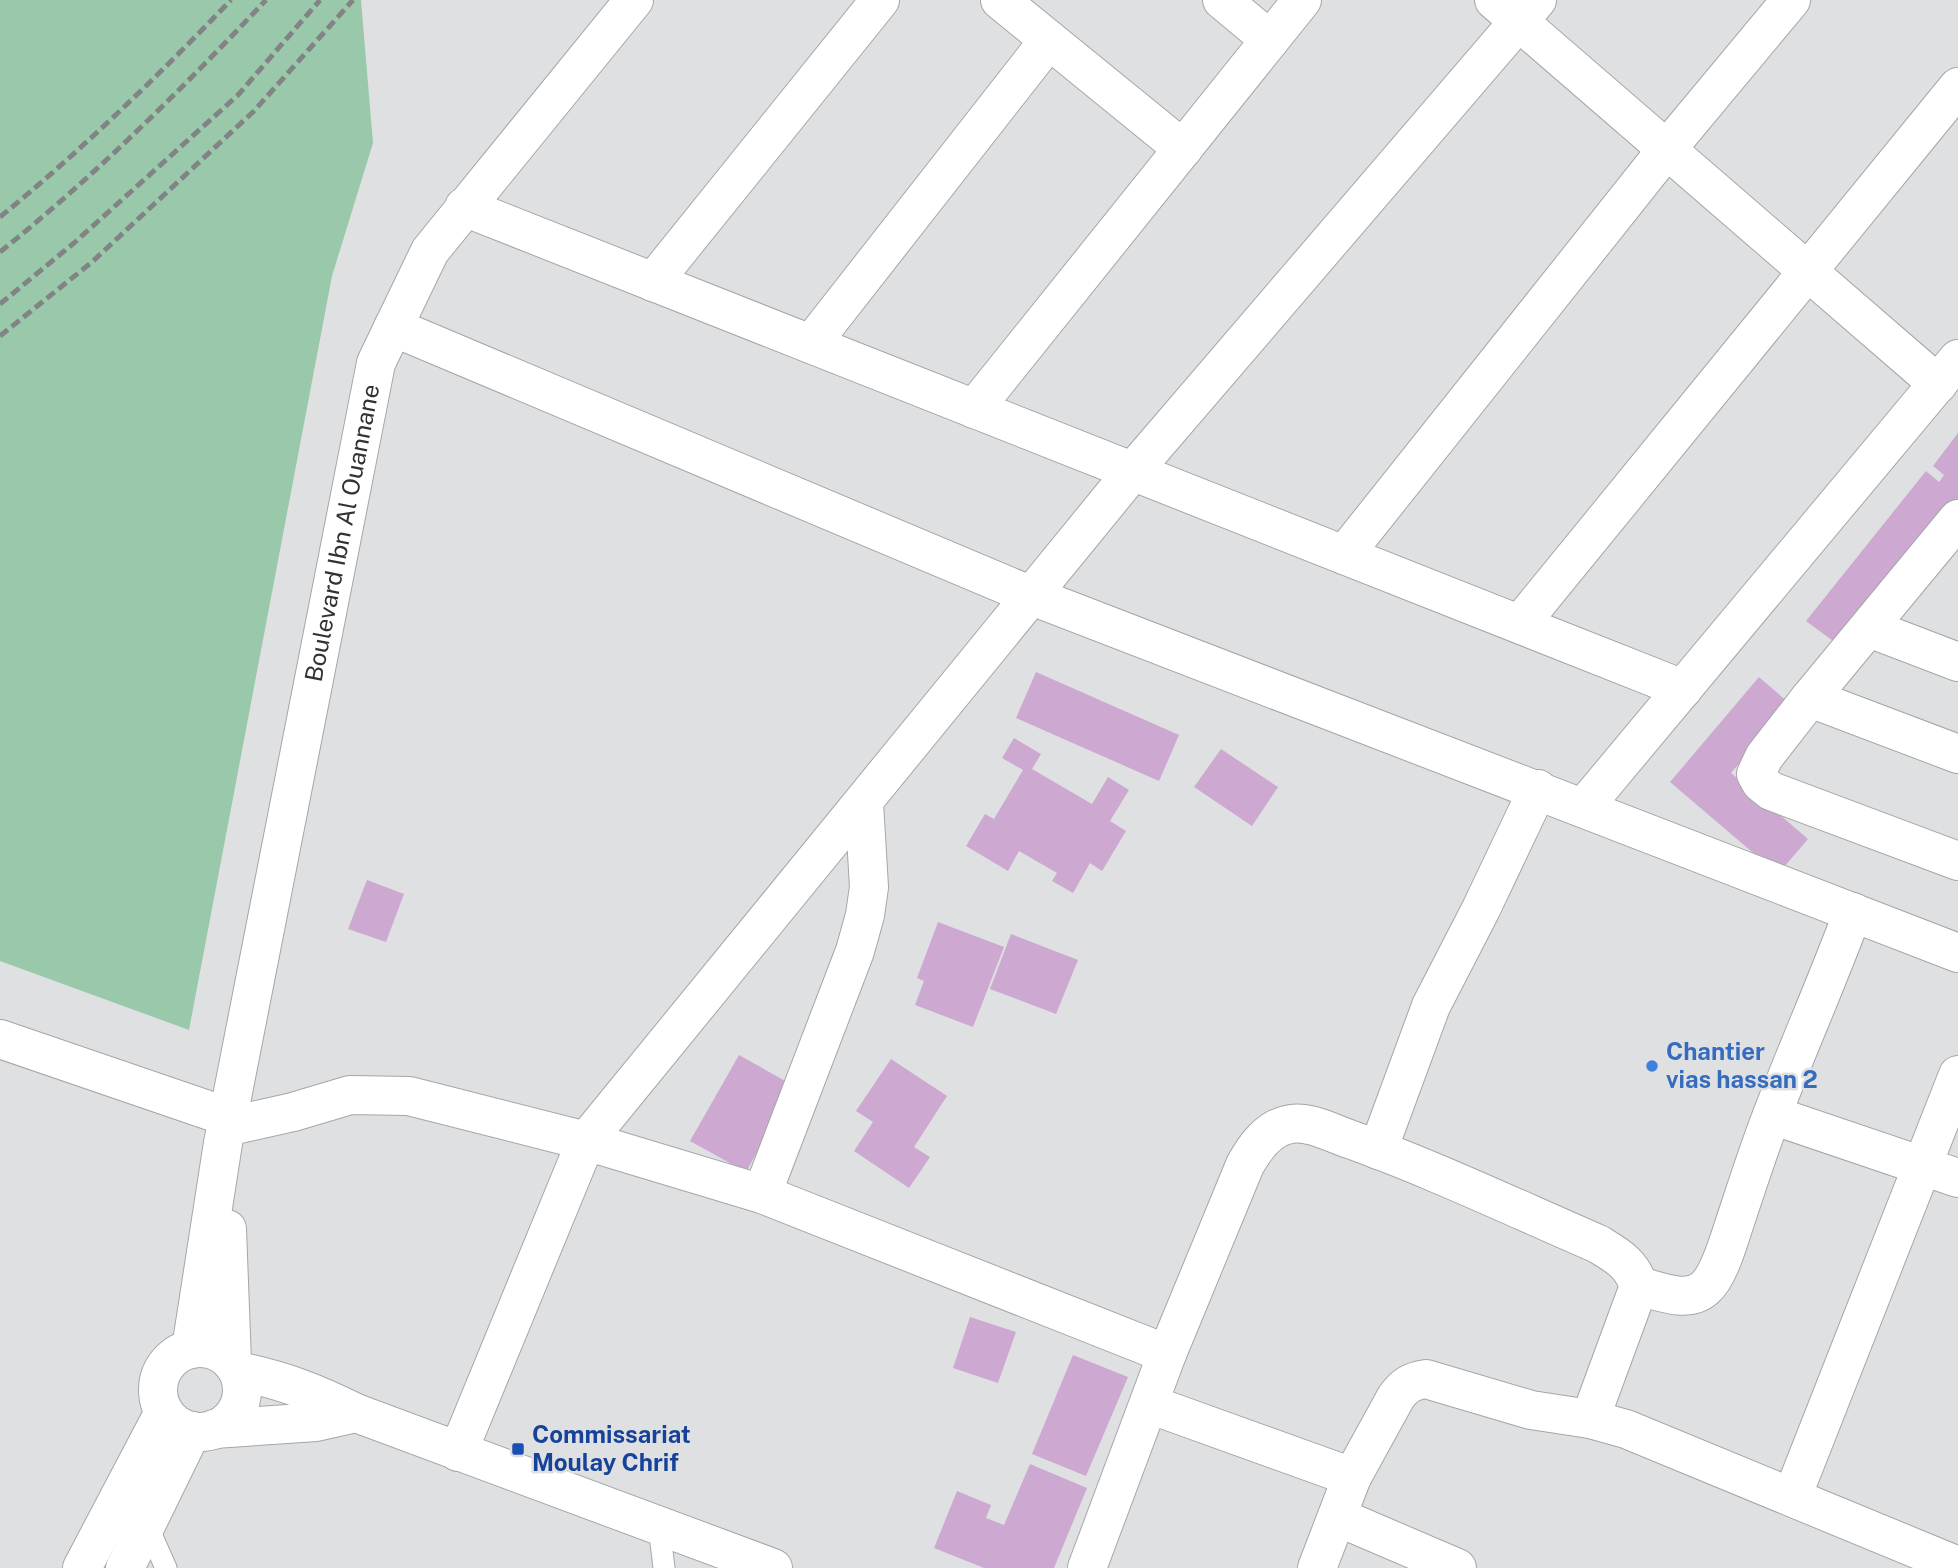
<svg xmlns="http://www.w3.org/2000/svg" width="1958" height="1568" viewBox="0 0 1958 1568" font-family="'Public Sans',sans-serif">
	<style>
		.green { fill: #99c9aa }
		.building { fill: #cda8d1 }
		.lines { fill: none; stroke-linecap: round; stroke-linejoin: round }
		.lane-casing { stroke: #a4a6a8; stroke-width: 23 }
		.street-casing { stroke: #a4a6a8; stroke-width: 40 }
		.secondary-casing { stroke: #a4a6a8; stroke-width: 40 }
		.lane { stroke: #fff; stroke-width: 21 }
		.street { stroke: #fff; stroke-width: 38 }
		.secondary { stroke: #fff; stroke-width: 38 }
		.rail { stroke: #828384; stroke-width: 5; stroke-dasharray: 10 5; stroke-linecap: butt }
		.shop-dot { fill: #3f7fe0; stroke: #dfe0e2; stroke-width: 2.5 }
		.transit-dot { fill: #1a4fb4; stroke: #dfe0e2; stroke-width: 2.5 }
		.labels { text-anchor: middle; stroke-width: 5; stroke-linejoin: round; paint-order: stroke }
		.street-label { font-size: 24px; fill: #313232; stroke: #dfe0e2 }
		.shop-label { font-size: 24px; font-weight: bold; fill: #366cbe; stroke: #dfe0e2; text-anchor: start }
		.transit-label { font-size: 24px; font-weight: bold; fill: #164399; stroke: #dfe0e2; text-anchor: start }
	</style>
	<rect width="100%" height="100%" fill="#dfe0e2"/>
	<!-- green -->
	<polygon class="green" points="0,0 361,0 373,143 332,276 189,1030 0,961"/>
	<!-- building -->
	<g class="building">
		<polygon points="1958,433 1958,503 1844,649 1806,621 1926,471 1939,482 1944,475 1933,466"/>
		<polygon points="1036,672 1179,735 1159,781 1016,718"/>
		<polygon points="1759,677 1790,704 1731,773 1808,839 1778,874 1670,782"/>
		<polygon points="1014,738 1041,754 1032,769 1092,804 1108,777 1129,790 1110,821 1126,831 1102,871 1090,863 1073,893 1052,881 1057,873 1019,851 1008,871 966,846 985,814 994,819 1023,770 1002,758"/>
		<polygon points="1221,749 1278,787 1252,826 1194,787"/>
		<polygon points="367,880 404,894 386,942 348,929"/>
		<polygon points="938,922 1004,947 973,1027 915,1005 924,981 917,978"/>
		<polygon points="1011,934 1078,960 1056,1014 990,989"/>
		<polygon points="739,1055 794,1086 746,1172 690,1141"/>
		<polygon points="891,1059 947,1096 914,1147 930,1157 909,1188 854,1151 873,1122 856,1111"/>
		<polygon points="970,1317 1016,1332 998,1383 953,1368"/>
		<polygon points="1073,1355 1128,1377 1086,1476 1032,1454"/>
		<polygon points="1030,1464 1087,1488 1054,1568 984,1568 934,1548 957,1491 991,1505 986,1518 1004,1525"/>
	</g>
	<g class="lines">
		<!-- lane casing -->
		<g class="lane-casing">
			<g id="lane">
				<polyline points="146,1523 166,1568"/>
				<polyline points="659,1526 664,1568"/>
			</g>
		</g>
		<!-- street casing -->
		<g class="street-casing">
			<g id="street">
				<polyline points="1000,0 1183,149"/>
				<polyline points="1222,0 1270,40"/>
				<polyline points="1494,0 1938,384"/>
				<polyline points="464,207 1683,689"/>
				<polyline points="653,282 880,0"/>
				<polyline points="393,327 1032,596 1958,953"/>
				<polyline points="811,344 1049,40"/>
				<polyline points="974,409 1302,0"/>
				<polyline points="1958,519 1810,698 1764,757 1756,774 1761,783 1771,791 1958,861"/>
				<polyline points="1344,555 1667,149 1791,0"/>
				<polyline points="1520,624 1958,87"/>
				<polyline points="1869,628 1958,662"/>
				<polyline points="1810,698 1958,754"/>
				<polyline points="1584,807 1958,359"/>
				<polyline points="0,1039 228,1117"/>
				<polyline points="1772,1115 1958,1178"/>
				<polyline points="226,1127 293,1112 350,1095 409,1096 586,1141 762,1194 1167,1354"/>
				<polyline points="1378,1150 1431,1006 1481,909 1538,789"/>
				<polyline points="762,1194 855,951 865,915 869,887 864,803"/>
				<polyline points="227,1229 232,1363"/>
				<path d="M1639,1286c20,5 48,18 66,2 14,-12 23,-45 29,-63 12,-36 24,-74 38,-110 26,-68 56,-135 81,-203"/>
				<path id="s1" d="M191,1349l32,-206 153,-780 54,-112 204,-251"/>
				<polyline points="1149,1404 1352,1477"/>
				<polyline points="458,1452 586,1141 1133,471 1537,0"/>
				<polyline points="1792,1497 1958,1075"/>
				<polyline points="1338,1517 1457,1568"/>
				<path d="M1087,1568l80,-214 78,-189c10,-18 24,-38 46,-41 20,-3 42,10 61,16 83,30 165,69 246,104 21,13 33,19 41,42l-49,133"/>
				<path d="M1317,1568l35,-91 44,-80c8,-11 15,-16 30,-18l105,31 59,9 36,10 332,137"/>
			</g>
		</g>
		<!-- secondary casing -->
		<g class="secondary-casing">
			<g id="secondary">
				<circle cx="200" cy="1390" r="42"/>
				<path d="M238,1371c47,10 75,21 118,42l417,155"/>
				<polyline points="214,1429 316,1422 356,1413"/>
				<polyline points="82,1568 164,1412"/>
				<polyline points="125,1568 192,1431"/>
			</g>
		</g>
		<!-- lane -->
		<use href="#lane" class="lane"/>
		<!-- street -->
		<use href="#street" class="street"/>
		<!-- secondary -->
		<use href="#secondary" class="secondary"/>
		<!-- rail -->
		<g class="rail">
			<path d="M0,217c81,-66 159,-142 231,-217"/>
			<path d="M0,252c95,-76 182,-163 266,-252"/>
			<polyline points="0,304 74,243 238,95 320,0"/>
			<polyline points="0,336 92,262 254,111 353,0"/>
		</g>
	</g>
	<!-- markers -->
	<circle class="shop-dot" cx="1652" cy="1066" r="7"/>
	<rect class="transit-dot" x="511" y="1442" width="14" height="14" rx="3.5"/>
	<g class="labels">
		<!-- street labels -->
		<g class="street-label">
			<text dy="8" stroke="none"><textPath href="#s1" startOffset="830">Boulevard Ibn Al Ouannane</textPath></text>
		</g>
		<!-- shop labels -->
		<g class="shop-label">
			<text x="1666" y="1060">Chantier<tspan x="1666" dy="28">vias hassan 2</tspan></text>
		</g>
		<!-- transit labels -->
		<g class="transit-label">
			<text x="532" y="1443">Commissariat<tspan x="532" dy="28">Moulay Chrif</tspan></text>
		</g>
	</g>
</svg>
